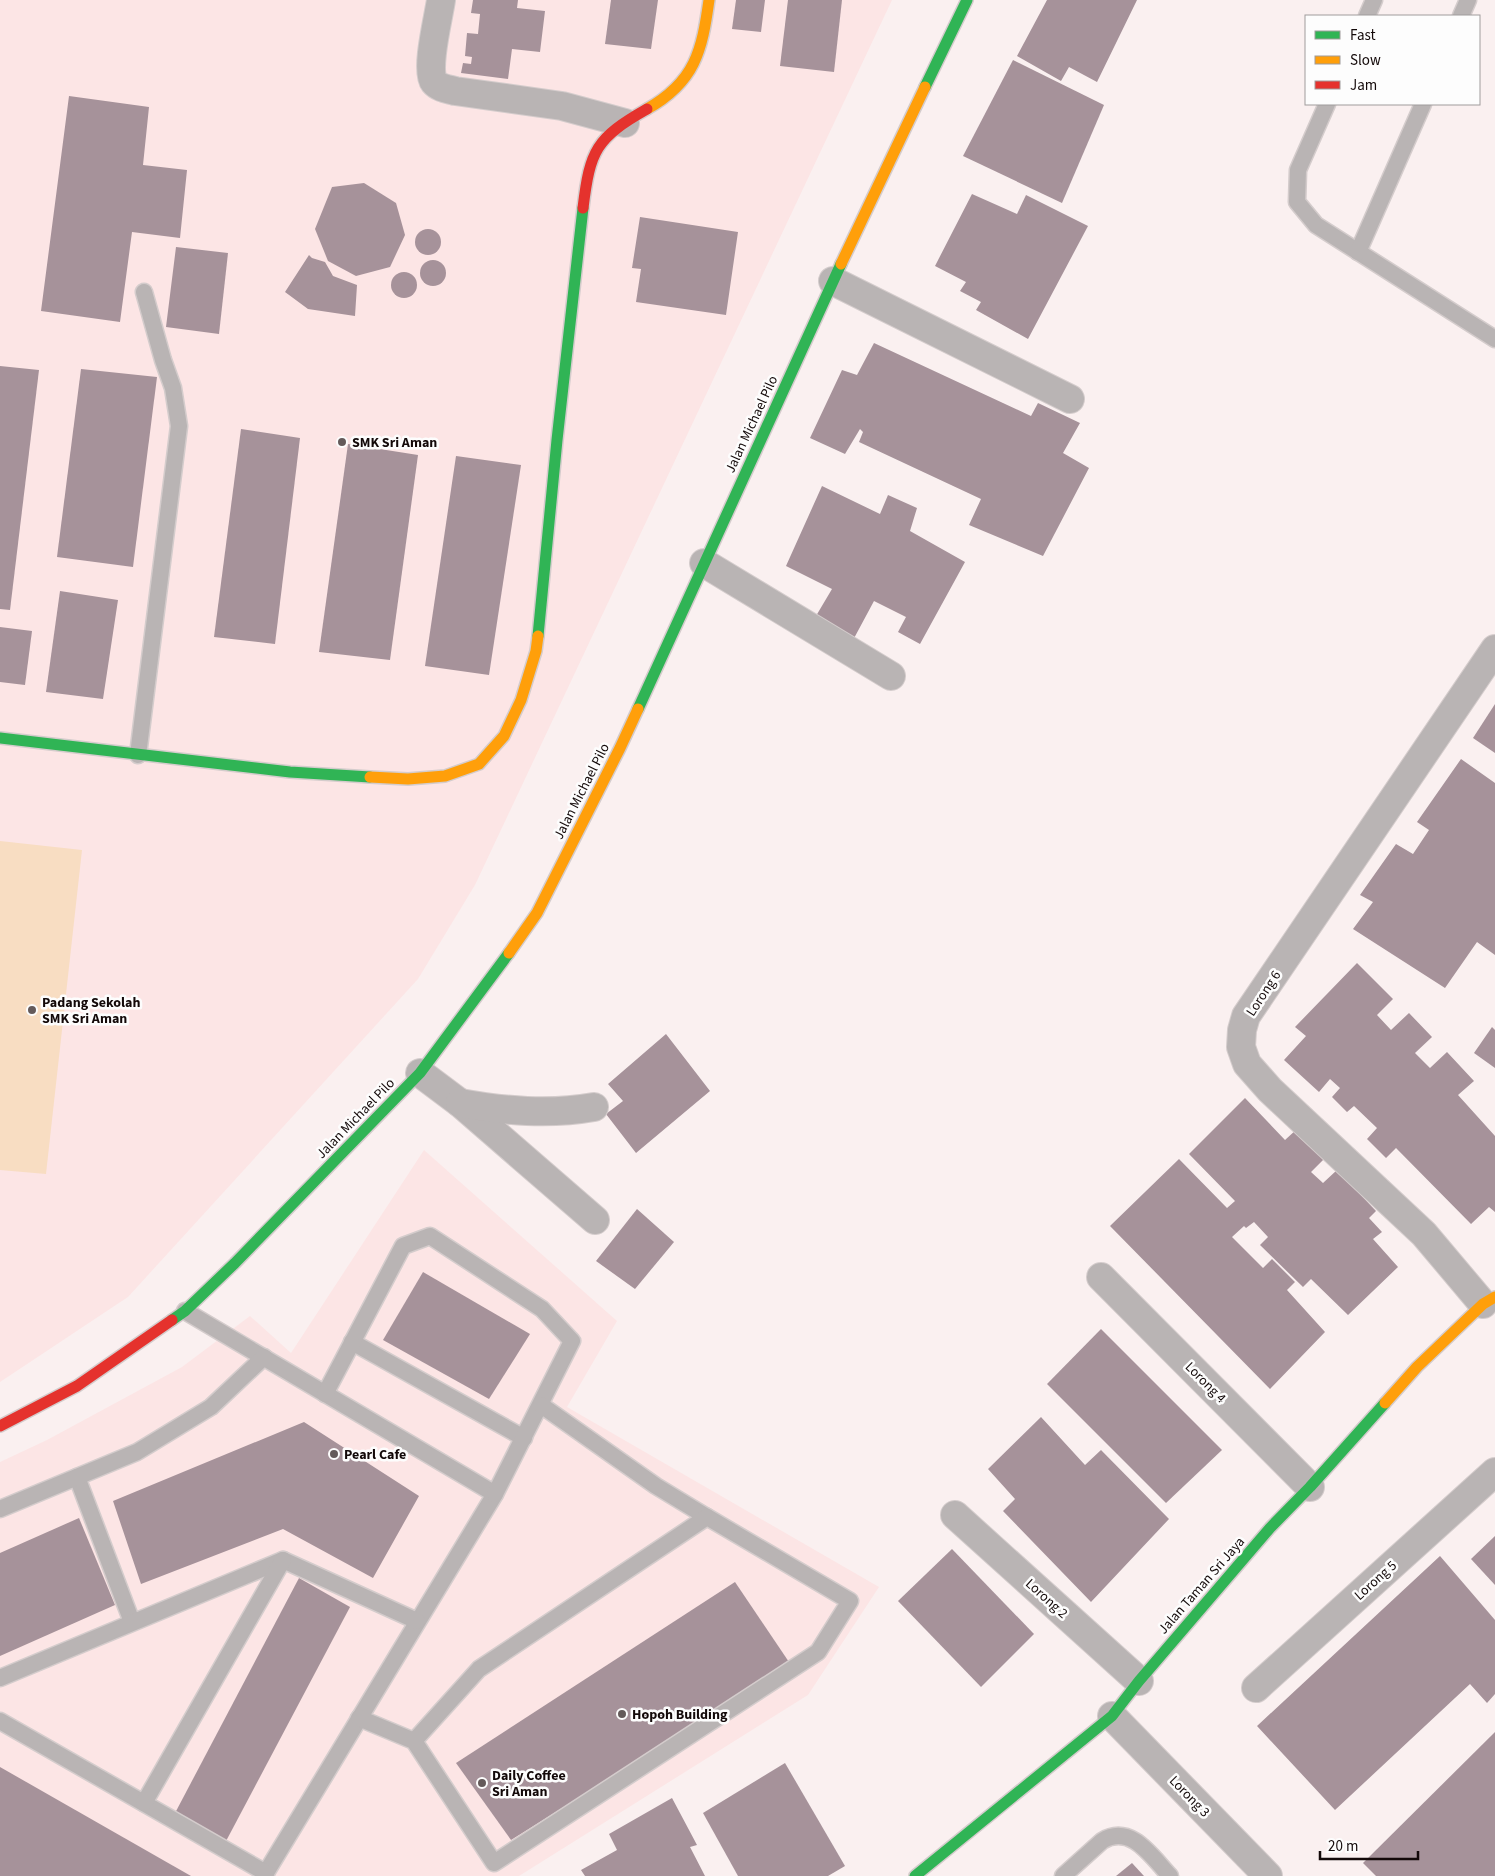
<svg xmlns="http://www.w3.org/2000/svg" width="1495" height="1876" viewBox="0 0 1495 1876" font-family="'Source Sans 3',sans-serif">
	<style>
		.built { fill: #fce5e5 }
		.green { fill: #f8ddc2 }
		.building { fill: #a6929a }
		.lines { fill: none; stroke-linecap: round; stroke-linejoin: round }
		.lane-casing { stroke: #d4cccc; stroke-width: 19 }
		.street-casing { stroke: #d4cccc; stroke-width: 30 }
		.fast-casing { stroke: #d4cccc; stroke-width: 14 }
		.slow-casing { stroke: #d4cccc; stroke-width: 14 }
		.jam-casing { stroke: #d4cccc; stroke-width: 14 }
		.lane { stroke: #b9b4b4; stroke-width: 16 }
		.street { stroke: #b9b4b4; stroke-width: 28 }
		.fast { stroke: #30b455; stroke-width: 11 }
		.slow { stroke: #ff9f0a; stroke-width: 11 }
		.jam { stroke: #e5322d; stroke-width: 11 }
		.poi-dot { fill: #645a5a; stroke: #fdfdfd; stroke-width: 2 }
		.labels { text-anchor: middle; stroke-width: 5; stroke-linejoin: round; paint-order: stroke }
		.street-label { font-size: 14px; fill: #130909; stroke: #fdfdfd }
		.poi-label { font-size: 14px; font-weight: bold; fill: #130909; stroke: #fdfdfd; text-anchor: start }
	</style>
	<rect width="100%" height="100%" fill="#faf0f0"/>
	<!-- built -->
	<g class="built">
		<polygon points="0,0 892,0 475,885 418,979 128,1297 0,1382"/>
		<polygon points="424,1150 617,1321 567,1407 879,1587 808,1695 519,1876 0,1876 0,1462 47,1440 182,1367 250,1316 291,1353"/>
	</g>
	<!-- green -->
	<polygon class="green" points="0,841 82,850 46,1174 0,1170"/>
	<!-- building -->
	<g class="building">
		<polygon points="473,0 518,0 517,8 545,11 540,52 512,49 508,79 461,73 463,63 471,64 472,57 465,56 467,33 478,34 480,14 471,13"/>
		<polygon points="611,0 658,0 651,49 605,44"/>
		<polygon points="736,0 765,0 761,32 732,29"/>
		<polygon points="788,0 842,0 834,72 780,66"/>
		<polygon points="1047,0 1137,0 1097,82 1069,67 1061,81 1017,56"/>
		<polygon points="1013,60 1104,105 1062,203 963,156"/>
		<polygon points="69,96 149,107 143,165 187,170 180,238 132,232 120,322 41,311"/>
		<polygon points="364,183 396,203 405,235 390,267 356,276 328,261 315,229 332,187"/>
		<polygon points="972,194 1017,214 1026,195 1088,226 1028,339 976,310 981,302 960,291 966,282 935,266"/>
		<polygon points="640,217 738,232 726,315 636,302 641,269 632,268"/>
		<circle cx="428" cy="242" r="13"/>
		<polygon points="176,247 228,253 219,334 166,327"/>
		<polygon points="309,255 312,258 325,262 333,276 357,285 355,316 308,309 285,292"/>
		<circle cx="433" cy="273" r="13"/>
		<circle cx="404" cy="285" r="13"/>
		<polygon points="874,343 1031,416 1038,403 1080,423 1063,453 1089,468 1043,556 969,525 981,499 859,442 863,432 860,429 845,454 810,438 842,370 857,375"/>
		<polygon points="0,366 39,370 10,610 0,609"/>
		<polygon points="81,369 157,377 133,567 57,557"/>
		<polygon points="241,429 300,438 275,644 214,637"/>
		<polygon points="348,444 418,455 390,660 319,652"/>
		<polygon points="456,456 521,465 489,675 425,666"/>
		<polygon points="822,486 880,514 888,495 917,508 910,531 965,562 920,644 898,632 906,617 874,601 852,642 813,621 832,589 786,566"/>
		<polygon points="60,591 118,600 103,699 46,692"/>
		<polygon points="0,627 32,631 25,685 0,682"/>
		<polygon points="1495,704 1495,753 1473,738"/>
		<polygon points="1461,759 1495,783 1495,955 1477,942 1445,988 1353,929 1373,902 1360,895 1396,844 1413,854 1429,830 1417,822"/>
		<polygon points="1357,963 1393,999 1377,1015 1391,1030 1409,1013 1432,1037 1415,1053 1430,1068 1447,1052 1474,1081 1458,1095 1495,1136 1495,1212 1489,1207 1471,1224 1396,1148 1386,1158 1367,1139 1377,1128 1354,1106 1347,1112 1332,1097 1340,1088 1330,1079 1319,1092 1284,1060 1306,1036 1295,1027"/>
		<polygon points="1492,1027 1495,1030 1495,1068 1474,1053"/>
		<polygon points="666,1034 710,1091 636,1153 606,1114 623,1101 608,1084"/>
		<polygon points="1245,1098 1285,1140 1297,1129 1325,1158 1311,1172 1323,1183 1337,1170 1376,1211 1369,1218 1382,1232 1373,1239 1398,1267 1348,1315 1311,1279 1303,1287 1260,1245 1268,1237 1254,1222 1246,1228 1244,1226 1232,1237 1263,1268 1272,1259 1295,1282 1287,1290 1325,1332 1270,1389 1110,1226 1179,1159 1227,1208 1235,1201 1189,1154"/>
		<polygon points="637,1209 674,1242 635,1289 596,1261"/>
		<polygon points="423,1272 530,1334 489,1399 383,1340"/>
		<polygon points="1101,1329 1222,1450 1166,1503 1047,1384"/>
		<polygon points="1041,1417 1085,1465 1101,1450 1169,1519 1091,1602 1003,1511 1015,1499 988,1469"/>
		<polygon points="304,1422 419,1496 373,1578 283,1529 141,1584 113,1501"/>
		<polygon points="79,1518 115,1605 0,1656 0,1553"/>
		<polygon points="1495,1536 1495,1585 1471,1559"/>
		<polygon points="952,1549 1034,1634 981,1687 898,1601"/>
		<polygon points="1440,1556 1495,1620 1495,1694 1487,1703 1470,1684 1335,1810 1257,1726"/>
		<polygon points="299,1578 350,1607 225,1843 174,1815"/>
		<polygon points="735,1582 791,1665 511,1840 456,1763"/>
		<polygon points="1495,1732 1495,1876 1376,1876 1363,1863"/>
		<polygon points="785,1763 845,1866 828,1876 738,1876 703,1813"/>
		<polygon points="0,1767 191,1876 0,1876"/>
		<polygon points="672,1798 697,1845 690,1847 705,1876 585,1876 581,1870 617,1850 609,1834"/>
		<polygon points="1132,1863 1144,1876 1116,1876"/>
	</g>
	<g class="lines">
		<!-- lane casing -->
		<g class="lane-casing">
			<g id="lane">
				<polyline points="1367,16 1374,0"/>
				<polyline points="1461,16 1468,0"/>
				<polyline points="1327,104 1298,170 1297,202 1316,225 1495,339"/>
				<polyline points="1358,252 1423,104"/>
				<polyline points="138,755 179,426 173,388 163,360 144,292"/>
				<polyline points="185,1311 495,1494 264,1876"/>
				<polyline points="352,1342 524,1438"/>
				<polyline points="325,1394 403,1246 430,1236 542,1309 572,1341 495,1494"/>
				<polyline points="541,1405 656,1486 707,1517"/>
				<polyline points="77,1477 132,1622"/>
				<polyline points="0,1509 137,1452 211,1407 264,1357"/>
				<polyline points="0,1678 283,1560 417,1621"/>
				<polyline points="359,1718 414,1741 479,1669 707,1517 850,1601 818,1652 494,1863 414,1741"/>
				<polyline points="0,1721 266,1873"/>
				<polyline points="144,1803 283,1560"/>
				<path d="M1063,1876l39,-35c29,-18 50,16 68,35"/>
			</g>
		</g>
		<!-- street casing -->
		<g class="street-casing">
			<g id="street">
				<path d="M441,0c-2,15 -16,71 -7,82 5,6 14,7 21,9l107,15 63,17"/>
				<polyline points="833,281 1070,399"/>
				<polyline points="704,563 891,676"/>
				<polyline points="420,1073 460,1103 595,1220"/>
				<path d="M460,1103c45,8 89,12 134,4"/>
				<polyline points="1101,1277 1310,1487"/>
				<polyline points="1483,1304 1424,1234 1270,1090 1247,1064 1241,1047 1242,1030 1246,1016 1495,649"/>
				<polyline points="955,1515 1139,1681"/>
				<polyline points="1256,1688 1495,1472"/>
				<polyline points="1112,1716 1268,1876"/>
			</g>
		</g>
		<!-- fast casing -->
		<g class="fast-casing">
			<g id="fast">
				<polyline points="925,87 967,0"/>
				<polyline points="538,636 557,440 583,208"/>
				<polyline points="638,709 841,264"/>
				<polyline points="0,738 290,772 370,777"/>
				<polyline points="172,1320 185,1311 235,1263 420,1073 509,953"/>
				<polyline points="915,1876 1112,1716 1139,1681 1270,1528 1310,1487 1385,1403"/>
			</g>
		</g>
		<!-- slow casing -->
		<g class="slow-casing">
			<g id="slow">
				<path d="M647,109c48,-27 55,-58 62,-109"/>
				<polyline points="841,264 925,87"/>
				<polyline points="370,777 408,779 445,776 479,764 504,736 521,700 536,651 538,636"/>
				<polyline points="509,953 537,913 620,748 638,709"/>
				<polyline points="1385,1403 1417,1367 1483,1304 1495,1297"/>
			</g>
		</g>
		<!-- jam casing -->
		<g class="jam-casing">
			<g id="jam">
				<path d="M583,208c7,-58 13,-70 64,-99"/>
				<polyline points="0,1426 77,1386 172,1320"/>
			</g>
		</g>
		<!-- lane -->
		<use href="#lane" class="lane"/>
		<!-- street -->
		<use href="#street" class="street"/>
		<!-- fast -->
		<use href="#fast" class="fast"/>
		<!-- slow -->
		<use href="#slow" class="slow"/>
		<!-- jam -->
		<use href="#jam" class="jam"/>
	</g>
	<!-- markers -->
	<g class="poi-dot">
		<circle cx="342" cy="442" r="5"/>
		<circle cx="32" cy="1010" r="5"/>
		<circle cx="334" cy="1454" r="5"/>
		<circle cx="622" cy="1714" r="5"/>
		<circle cx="482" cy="1783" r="5"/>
	</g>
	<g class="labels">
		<!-- street labels -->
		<g class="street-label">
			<text transform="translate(751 424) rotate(-65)" y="5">Jalan Michael Pilo</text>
			<text transform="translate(581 791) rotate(-63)" y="5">Jalan Michael Pilo</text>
			<text transform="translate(1263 993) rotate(-57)" y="5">Lorong 6</text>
			<text transform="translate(355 1118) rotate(-46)" y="5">Jalan Michael Pilo</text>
			<text transform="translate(1206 1382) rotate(45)" y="5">Lorong 4</text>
			<text transform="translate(1375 1580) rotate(-42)" y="5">Lorong 5</text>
			<text transform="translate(1201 1585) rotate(-49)" y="5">Jalan Taman Sri Jaya</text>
			<text transform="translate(1047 1598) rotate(42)" y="5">Lorong 2</text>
			<text transform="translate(1190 1796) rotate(46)" y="5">Lorong 3</text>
		</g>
		<!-- poi labels -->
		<g class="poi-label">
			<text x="352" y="447">SMK Sri Aman</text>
			<text x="42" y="1007">Padang Sekolah<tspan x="42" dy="16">SMK Sri Aman</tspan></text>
			<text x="344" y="1459">Pearl Cafe</text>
			<text x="632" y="1719">Hopoh Building</text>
			<text x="492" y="1780">Daily Coffee<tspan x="492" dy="16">Sri Aman</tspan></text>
		</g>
	</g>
	<!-- legend -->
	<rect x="1305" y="15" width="175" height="90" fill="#fdfdfd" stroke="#9f9b9b"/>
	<rect x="1315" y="31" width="25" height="8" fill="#30b455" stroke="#9f9b9b"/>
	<text x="1350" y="40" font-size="15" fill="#130909">Fast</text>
	<rect x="1315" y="56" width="25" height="8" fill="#ff9f0a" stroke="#9f9b9b"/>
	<text x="1350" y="65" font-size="15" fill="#130909">Slow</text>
	<rect x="1315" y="81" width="25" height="8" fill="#e5322d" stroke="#9f9b9b"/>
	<text x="1350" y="90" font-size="15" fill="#130909">Jam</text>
	<!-- scale -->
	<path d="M1320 1851v8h98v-8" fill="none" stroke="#130909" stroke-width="2.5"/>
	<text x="1328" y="1851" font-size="15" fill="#130909" stroke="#fdfdfd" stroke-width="4" paint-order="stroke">20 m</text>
</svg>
